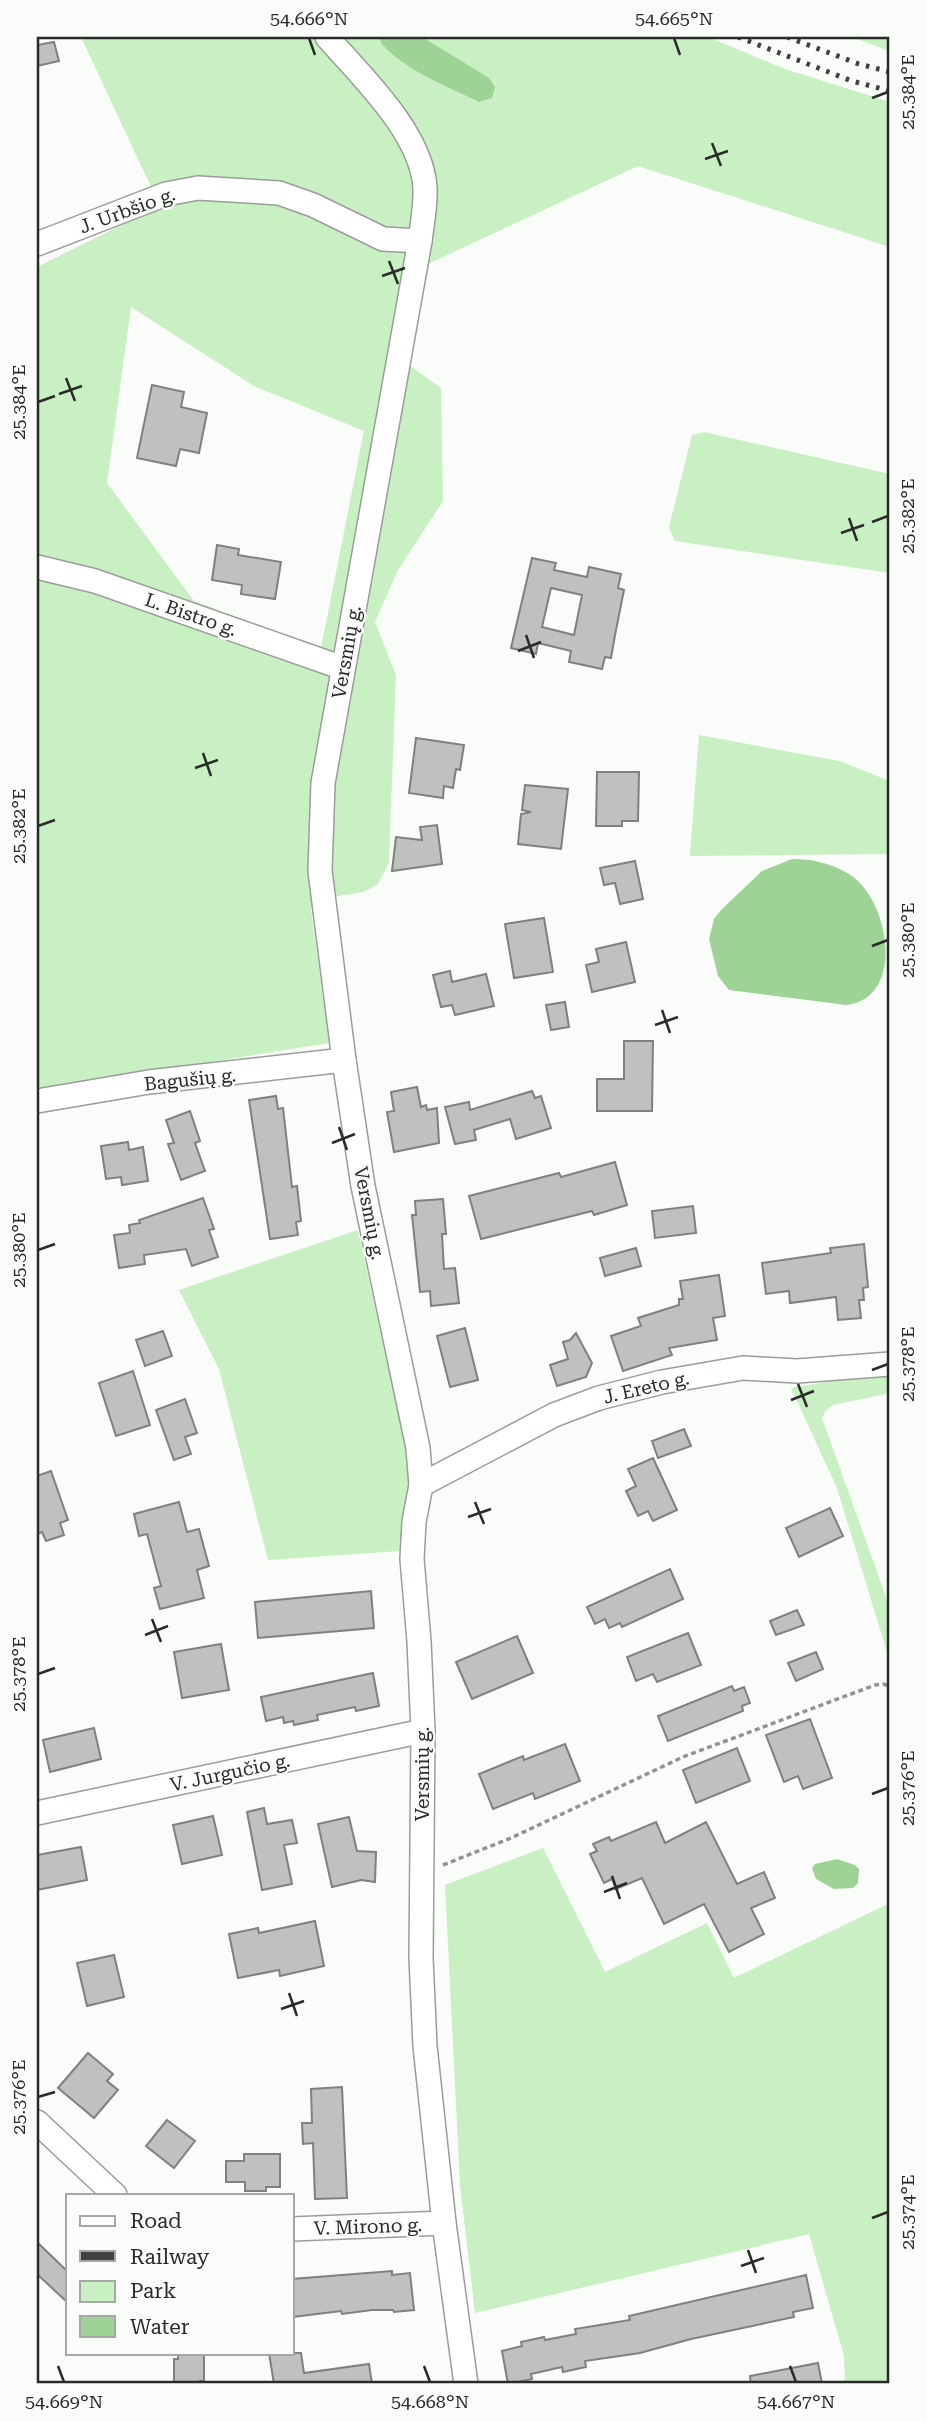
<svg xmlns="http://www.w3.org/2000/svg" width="927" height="2421" viewBox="0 0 927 2421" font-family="'Roboto Serif',serif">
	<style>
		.green { fill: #c9f0c2; fill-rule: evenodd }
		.water { fill: #9dd495 }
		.building { fill: #bec1be; stroke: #7e817e; stroke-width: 2; fill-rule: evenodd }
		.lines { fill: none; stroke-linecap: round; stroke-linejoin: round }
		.minor-casing { stroke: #9a9d9a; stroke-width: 26 }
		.path { stroke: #929492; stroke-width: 3.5; stroke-dasharray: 5 3.5; stroke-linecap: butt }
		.minor { stroke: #fff; stroke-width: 23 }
		.rail { stroke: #404240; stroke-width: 5; stroke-dasharray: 3.5 7; stroke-linecap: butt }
		.ticks { fill: none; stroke: #292b29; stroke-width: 2.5 }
		.labels { text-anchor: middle; stroke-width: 5; stroke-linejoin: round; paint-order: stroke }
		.street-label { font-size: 19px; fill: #292b29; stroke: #f9fcf9 }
		.neatline { fill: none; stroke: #292b29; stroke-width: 2.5 }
		.ticks-label { font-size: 18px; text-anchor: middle; fill: #292b29 }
	</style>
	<rect width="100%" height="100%" fill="#f9fcf9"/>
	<!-- green -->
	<g class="green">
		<path d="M81,37h627l77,32 105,33v145l-252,-81 -212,99 -17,100 32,23 2,113 -45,69 -23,52 21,53 -7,188 -11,21 -14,8 -32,5 -21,12 18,134 -292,47v-823l123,-61zM131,307l123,79 110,45 -43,217 -127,-47 -87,-118z"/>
		<polygon points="851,37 890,37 890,51"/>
		<polygon points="704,432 890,474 890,573 675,541 669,527 692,435"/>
		<polygon points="699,735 839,761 890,781 890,854 690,856"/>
		<polygon points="358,1230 405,1445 410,1482 400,1551 268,1560 219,1369 179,1290"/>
		<polygon points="890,1371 890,1393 833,1405 826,1410 822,1418 890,1608 890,1662 837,1488 791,1388"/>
		<polygon points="543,1848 605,1972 707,1923 734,1978 890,1903 890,2384 845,2384 844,2356 809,2234 475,2313 460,2185 445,1885"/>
	</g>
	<!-- water -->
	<g class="water">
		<path d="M380,37h42l67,41 6,9 -3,11 -13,4c-34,-17 -72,-30 -98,-59z"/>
		<path d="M792,859c20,0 39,4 57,15 40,24 58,124 -3,131l-117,-15 -11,-14 -9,-37 5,-20 7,-9 41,-39z"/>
		<polygon points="837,1859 855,1865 859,1869 858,1883 853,1888 834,1889 816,1879 812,1868 815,1864"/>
	</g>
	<!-- building -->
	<g class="building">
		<polygon points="54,42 59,61 37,66 37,45"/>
		<polygon points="152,385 184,392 181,407 207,413 199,453 180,449 176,466 137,458"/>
		<polygon points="217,545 239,549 238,555 281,562 275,599 241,594 242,585 212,580"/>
		<path d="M532,558l24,5 -2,7 33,7 2,-10 32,7 -3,14 6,2 -9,45 -4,23 -6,-1 -3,12 -33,-7 2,-11 -33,-8 -2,11 -25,-6zM551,588l31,7 -8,40 -32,-8z"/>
		<polygon points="416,738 464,745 460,770 456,769 453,788 444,786 443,798 409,793"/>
		<polygon points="597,772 639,772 638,821 622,821 622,826 596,826"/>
		<polygon points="525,785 568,789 561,849 518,844 521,814 531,812 522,810"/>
		<polygon points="437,825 442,864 392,871 396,837 422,840 420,827"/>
		<polygon points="635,861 643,899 620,904 615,883 604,885 600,868"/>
		<polygon points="544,918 553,972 514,978 505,924"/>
		<polygon points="626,942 635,982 592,992 586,965 599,962 596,949"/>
		<polygon points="450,971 452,982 486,974 494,1006 455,1015 452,1005 441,1007 433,975"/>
		<polygon points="565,1002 569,1027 551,1030 546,1005"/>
		<polygon points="624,1041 653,1041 652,1111 597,1111 597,1079 624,1079"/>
		<polygon points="417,1087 421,1107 426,1105 427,1110 437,1108 439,1143 394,1152 387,1112 394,1111 391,1092"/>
		<polygon points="532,1091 535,1098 541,1096 551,1128 516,1139 510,1119 474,1130 476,1140 455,1144 445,1107 469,1102 470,1110"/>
		<polygon points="276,1096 278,1109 283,1108 292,1187 297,1186 301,1221 296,1222 298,1235 270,1239 249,1100"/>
		<polygon points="190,1111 200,1141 195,1143 205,1171 181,1180 168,1144 174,1143 166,1120"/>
		<polygon points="128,1142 129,1150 143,1147 148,1181 122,1185 121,1177 106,1179 101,1146"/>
		<polygon points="615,1162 627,1205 594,1215 592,1211 481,1239 469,1196 559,1173 561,1177"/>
		<polygon points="203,1198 214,1229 209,1230 218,1257 192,1266 186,1249 144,1255 145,1264 119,1268 114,1235 130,1233 129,1225 140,1223 139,1220"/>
		<polygon points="443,1199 446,1234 442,1234 444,1269 455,1268 459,1303 431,1306 430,1291 420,1292 412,1215 416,1215 415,1201"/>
		<polygon points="693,1206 696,1233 655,1238 652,1211"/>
		<polygon points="864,1244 868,1287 863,1288 864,1300 859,1300 861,1318 838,1320 836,1297 790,1303 789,1291 766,1294 762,1263 831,1253 830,1248"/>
		<polygon points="636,1248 641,1266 605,1276 600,1258"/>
		<polygon points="719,1275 725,1316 713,1318 717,1340 669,1348 672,1355 623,1371 611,1336 641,1326 638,1318 679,1305 679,1299 683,1299 680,1281"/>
		<polygon points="465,1328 478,1380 450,1387 437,1336"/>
		<polygon points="163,1331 172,1356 145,1366 136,1340"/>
		<polygon points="576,1333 592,1363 586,1377 557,1386 550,1365 568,1359 563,1342 570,1340"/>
		<polygon points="133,1371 150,1425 116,1436 99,1383"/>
		<polygon points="185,1399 197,1433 185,1437 191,1454 174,1460 156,1410"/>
		<polygon points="684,1429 691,1446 658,1458 652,1441"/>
		<polygon points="653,1458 677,1510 653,1521 648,1511 638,1516 626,1491 636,1486 628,1469"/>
		<polygon points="51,1471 68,1520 60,1523 64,1535 46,1541 42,1532 37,1534 37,1476"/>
		<polygon points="179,1502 187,1532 199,1529 209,1566 197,1570 204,1598 160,1609 154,1588 161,1586 147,1534 139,1536 134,1514"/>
		<polygon points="830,1508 843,1536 799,1557 786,1528"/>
		<polygon points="670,1569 683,1599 622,1627 620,1623 609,1628 605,1619 595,1624 587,1607"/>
		<polygon points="371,1591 374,1628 258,1638 255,1602"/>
		<polygon points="797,1610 804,1625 776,1635 770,1621"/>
		<polygon points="688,1633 701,1665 657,1682 653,1674 636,1681 627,1657"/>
		<polygon points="517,1636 533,1673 472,1699 456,1662"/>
		<polygon points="221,1644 229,1690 182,1698 174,1652"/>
		<polygon points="816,1652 823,1669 796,1681 788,1663"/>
		<polygon points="373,1673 379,1706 356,1711 355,1707 317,1715 318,1720 294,1725 293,1721 284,1723 283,1717 266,1721 261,1697"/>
		<polygon points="732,1686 734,1691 744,1687 750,1703 742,1706 743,1711 668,1741 658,1716"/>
		<polygon points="810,1719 832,1778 803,1789 798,1776 784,1782 766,1735"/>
		<polygon points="94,1728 101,1759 50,1772 43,1740"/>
		<polygon points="565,1744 580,1781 535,1799 533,1793 493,1809 479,1774 523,1756 524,1760"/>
		<polygon points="737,1748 750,1781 696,1803 683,1770"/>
		<polygon points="264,1808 267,1824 292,1820 297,1843 284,1845 292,1884 262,1890 247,1812"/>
		<polygon points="213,1816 222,1855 182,1864 173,1825"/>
		<polygon points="349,1817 357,1851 376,1852 375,1882 361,1880 332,1887 318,1824"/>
		<polygon points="656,1822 665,1843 706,1822 737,1884 764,1872 775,1898 751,1908 764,1934 729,1952 704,1904 664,1924 642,1878 616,1889 612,1879 604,1883 590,1854 597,1851 593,1844 609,1837 611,1841"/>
		<polygon points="81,1847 87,1880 37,1890 37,1855"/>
		<polygon points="315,1921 324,1966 280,1976 279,1970 238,1978 229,1934 258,1928 259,1933"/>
		<polygon points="114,1955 124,1997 87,2006 77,1963"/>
		<polygon points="88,2053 113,2074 107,2081 118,2090 94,2118 58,2088"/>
		<polygon points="342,2087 347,2198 315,2199 313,2143 303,2144 302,2123 312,2123 311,2089"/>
		<polygon points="167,2120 195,2141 174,2168 146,2146"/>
		<polygon points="244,2154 280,2154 280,2187 266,2187 266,2191 245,2191 245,2182 226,2182 226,2161 244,2161"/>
		<polygon points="37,2242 68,2272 68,2303 37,2274"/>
		<polygon points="392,2271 392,2275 410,2273 414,2310 394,2312 393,2310 372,2310 342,2314 341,2311 292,2317 292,2279"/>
		<polygon points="806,2275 813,2308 793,2312 794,2317 691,2339 640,2353 585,2361 586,2367 563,2372 562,2367 531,2374 532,2379 508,2384 502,2351 522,2346 521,2342 544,2337 545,2340 576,2334 575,2329 630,2320 629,2316"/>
		<polygon points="178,2353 204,2353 204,2381 200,2381 200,2384 174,2384 174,2359 178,2359"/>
		<polygon points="269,2353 301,2353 304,2373 369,2364 372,2384 274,2384"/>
		<polygon points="818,2363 822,2384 751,2384 750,2376"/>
	</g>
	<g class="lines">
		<!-- minor casing -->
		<g class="minor-casing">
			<g id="minor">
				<path d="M327,37c34,39 95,96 98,151 1,17 -3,36 -5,53l-97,542 -3,88 24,189 19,126 55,262 3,37 -7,37 -2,37 7,82 4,90 -2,227 4,88 19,177 22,161"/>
				<polyline points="37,244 166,194 198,188 279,193 313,205 383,239 420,241"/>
				<polyline points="37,567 95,581 343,668"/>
				<polyline points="37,1101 149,1082 344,1060"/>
				<polyline points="421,1485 554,1415 599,1398 662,1382 743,1368 797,1371 890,1364"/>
				<polyline points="37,1813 423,1731"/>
				<polyline points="37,2122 115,2195"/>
				<polyline points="292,2229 444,2223"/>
			</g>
		</g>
		<!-- path -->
		<polyline class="path" points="443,1865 511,1838 683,1757 875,1685 884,1684 890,1687"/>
		<!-- minor -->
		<use href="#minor" class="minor"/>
		<!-- rail -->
		<g class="rail">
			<polyline points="738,37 852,81 890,91"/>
			<polyline points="787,37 859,64 890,72"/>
		</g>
	</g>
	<!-- ticks -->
	<path class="ticks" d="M309,38l6,17M674,38l6,17M872,98l16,-6M712,143l9,23M705,159l23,-8M389,261l9,23M382,276l23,-8M66,378l9,23M59,394l23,-8M38,402l17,-6M849,518l8,23M872,522l16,-6M841,533l23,-8M526,635l8,23M518,651l23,-9M203,753l8,23M195,768l23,-8M38,826l17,-6M872,946l16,-6M662,1010l8,23M655,1025l23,-8M339,1127l8,23M332,1143l23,-9M38,1250l17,-6M872,1370l16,-6M798,1384l9,23M791,1400l23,-9M475,1502l9,22M468,1517l23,-8M152,1619l9,23M145,1635l23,-9M38,1674l17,-6M872,1794l16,-6M612,1876l8,23M604,1892l23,-9M289,1993l8,23M281,2009l23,-8M38,2097l17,-5M872,2218l16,-6M748,2250l8,23M741,2266l23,-8M58,2366l6,16M424,2366l6,16M790,2366l6,16"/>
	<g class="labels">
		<!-- street labels -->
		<g class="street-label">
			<text transform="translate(127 210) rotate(-20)" y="7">J. Urbšio g.</text>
			<text transform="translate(191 614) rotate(19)" y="7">L. Bistro g.</text>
			<text transform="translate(346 652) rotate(-80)" y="7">Versmių g.</text>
			<text transform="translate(190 1079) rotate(-6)" y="7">Bagušių g.</text>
			<text transform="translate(370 1213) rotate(79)" y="7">Versmių g.</text>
			<text transform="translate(646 1387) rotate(-13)" y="7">J. Ereto g.</text>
			<text transform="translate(230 1772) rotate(-12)" y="7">V. Jurgučio g.</text>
			<text transform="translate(422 1774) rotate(-90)" y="7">Versmių g.</text>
			<text transform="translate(368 2226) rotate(-2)" y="7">V. Mirono g.</text>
		</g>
	</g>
	<!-- border -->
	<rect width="927" height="2421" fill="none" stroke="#f9fcf9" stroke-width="77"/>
	<!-- legend -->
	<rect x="66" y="2194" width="228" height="161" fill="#f9fcf9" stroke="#a6a8a6" stroke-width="2"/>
	<rect x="80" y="2216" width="35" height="10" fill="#ffffff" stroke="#a6a8a6" stroke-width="2"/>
	<text x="130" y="2228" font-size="21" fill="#292b29">Road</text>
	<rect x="80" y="2251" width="35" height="10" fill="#404240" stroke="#a6a8a6" stroke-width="2"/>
	<text x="130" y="2264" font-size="21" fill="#292b29">Railway</text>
	<rect x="80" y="2281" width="35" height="21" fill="#c9f0c2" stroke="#a6a8a6" stroke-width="2"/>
	<text x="130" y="2298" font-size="21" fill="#292b29">Park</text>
	<rect x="80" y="2316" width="35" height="21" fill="#9dd495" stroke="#a6a8a6" stroke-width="2"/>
	<text x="130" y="2334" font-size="21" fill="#292b29">Water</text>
	<rect x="38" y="38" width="850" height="2344" class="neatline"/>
	<g class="ticks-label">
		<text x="309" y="25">54.666°N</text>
		<text x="674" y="25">54.665°N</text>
		<text transform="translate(908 92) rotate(-90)" y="6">25.384°E</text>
		<text transform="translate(19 402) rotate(-90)" y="6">25.384°E</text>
		<text transform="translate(908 516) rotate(-90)" y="6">25.382°E</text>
		<text transform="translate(19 826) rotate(-90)" y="6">25.382°E</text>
		<text transform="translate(908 940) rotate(-90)" y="6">25.380°E</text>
		<text transform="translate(19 1250) rotate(-90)" y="6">25.380°E</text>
		<text transform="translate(908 1364) rotate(-90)" y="6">25.378°E</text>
		<text transform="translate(19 1674) rotate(-90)" y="6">25.378°E</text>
		<text transform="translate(908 1788) rotate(-90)" y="6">25.376°E</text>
		<text transform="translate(19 2097) rotate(-90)" y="6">25.376°E</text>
		<text transform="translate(908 2212) rotate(-90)" y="6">25.374°E</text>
		<text x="64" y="2408">54.669°N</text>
		<text x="430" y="2408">54.668°N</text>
		<text x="796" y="2408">54.667°N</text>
	</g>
</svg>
